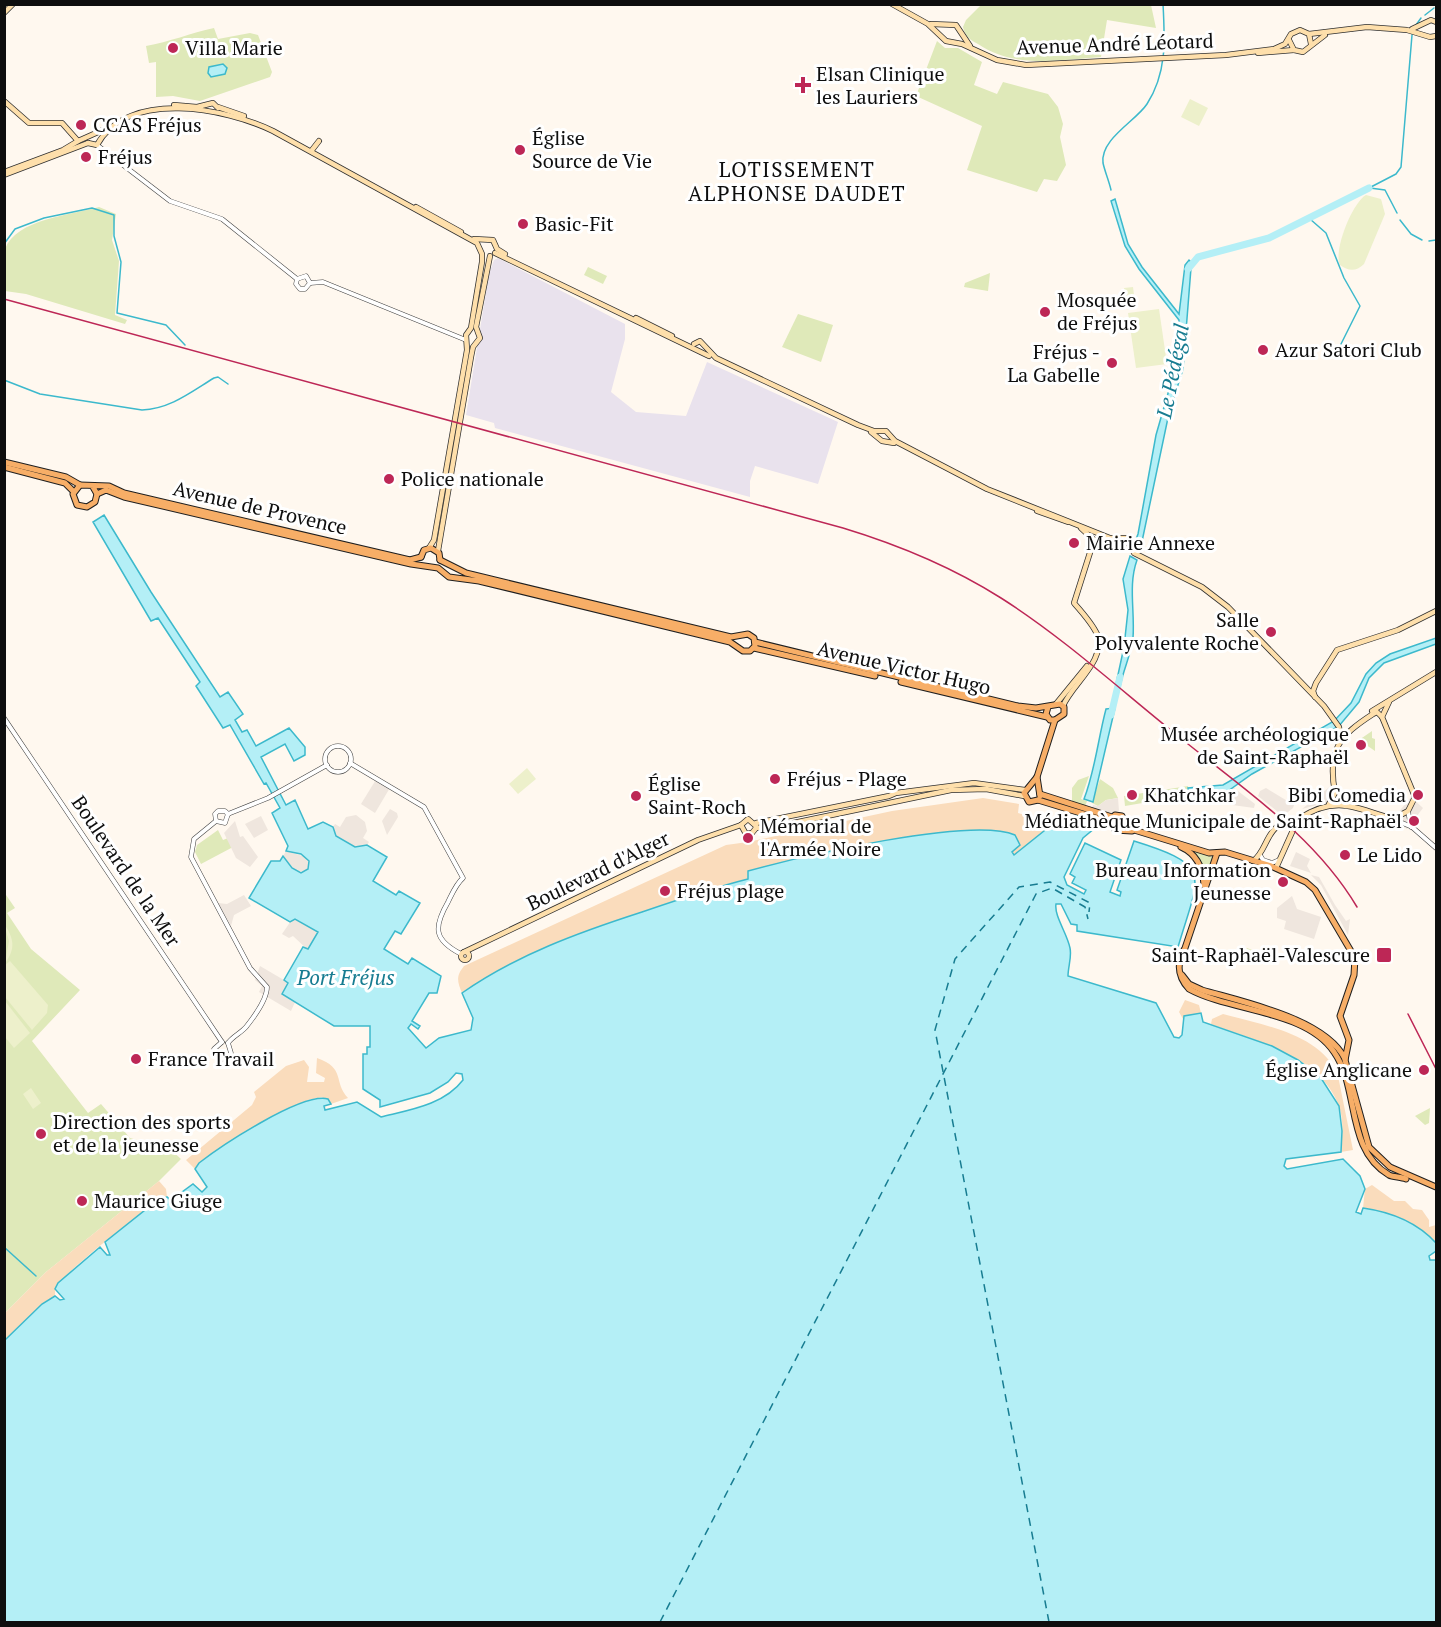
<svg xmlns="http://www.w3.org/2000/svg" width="1441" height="1627" viewBox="0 0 1441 1627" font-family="'PT Serif',serif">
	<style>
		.industrial { fill: #e9e2ed }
		.green { fill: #dfe9b9 }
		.sand { fill: #fadcbc }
		.pitch { fill: #edf0cb }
		.plaza { fill: #efe6de }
		.water { fill: #b4eff6; stroke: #3cb9cc; stroke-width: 1.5 }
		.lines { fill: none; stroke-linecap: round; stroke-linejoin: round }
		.stream { stroke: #3cb9cc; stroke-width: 1.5 }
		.river { stroke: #b4eff6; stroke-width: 7 }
		.ferry { stroke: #177c91; stroke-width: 1.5; stroke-dasharray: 8 6; stroke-linecap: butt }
		.tertiary-casing { stroke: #414141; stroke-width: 5 }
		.secondary-casing { stroke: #303030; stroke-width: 6 }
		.primary-casing { stroke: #1f1f1f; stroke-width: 7 }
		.tertiary { stroke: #fff; stroke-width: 4 }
		.secondary { stroke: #fedfab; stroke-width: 4.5 }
		.primary { stroke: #f7ae67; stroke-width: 5 }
		.rail { stroke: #bd2756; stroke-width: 1.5 }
		.poi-dot { fill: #bd2756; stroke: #fff; stroke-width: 2 }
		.labels { text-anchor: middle; stroke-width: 6; stroke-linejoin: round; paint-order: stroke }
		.street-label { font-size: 20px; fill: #0e0e0e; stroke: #fff }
		.poi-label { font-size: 20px; fill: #0e0e0e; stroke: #fff; text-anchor: start }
		.neighbourhood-label { font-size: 21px; letter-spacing: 1.5px; fill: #0e0e0e; stroke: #fff }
		.water-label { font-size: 21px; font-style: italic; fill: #177c91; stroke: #fff }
	</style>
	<rect width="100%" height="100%" fill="#fff8ef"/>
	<!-- industrial -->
	<polygon class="industrial" points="498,258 625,324 625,339 611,392 636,412 686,416 707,362 838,422 818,484 755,466 750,481 750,497 495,428 494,423 466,415 489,274 494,260"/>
	<!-- green -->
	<g class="green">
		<path d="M1151,5l5,23 -49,-8 -6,37c-42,3 -86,12 -123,-13 -8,-4 -13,-8 -15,-17l3,-7 15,-15z"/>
		<path d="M214,28l4,11 32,-6 8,2 14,37 -2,5 -70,24 -27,-5 -17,1v-35l-7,1 -3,-17c23,-4 45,-13 68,-18z"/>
		<polygon points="937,41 945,48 958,48 982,62 974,85 997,94 1003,82 1048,94 1058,107 1063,124 1060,137 1066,165 1057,181 1044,179 1037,192 967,170 982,126 916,96"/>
		<path d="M99,207l17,7 -4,26 7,21 -4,54 12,5 -2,4 -99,-30 -21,-3c-1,-12 -4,-30 0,-42 11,-30 66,-34 94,-42z"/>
		<polygon points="588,267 607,276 603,284 584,275"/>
		<polygon points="990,273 988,291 964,287 965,283"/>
		<polygon points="798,314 833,325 821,362 782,347"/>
		<polygon points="1372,731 1372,738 1375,739 1375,751 1359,740"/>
		<polygon points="1089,776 1081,799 1087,801 1085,807 1072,802 1072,788 1078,780"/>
		<polygon points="1100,779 1113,788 1118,798 1106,800 1098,806 1092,803"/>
		<polygon points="1188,786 1189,795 1125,806 1124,796"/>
		<polygon points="218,830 223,840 228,838 233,847 201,864 195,852 197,845"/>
		<polygon points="1193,850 1213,857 1207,878 1192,852"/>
		<polygon points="4,892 15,908 7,913 31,949 80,990 32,1041 88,1113 101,1104 130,1138 170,1149 181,1159 159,1181 46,1272 5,1313"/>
		<polygon points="1247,948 1257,952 1251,965 1242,961"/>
		<polygon points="1430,1108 1429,1123 1425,1125 1415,1116"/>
	</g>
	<!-- sand -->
	<g class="sand">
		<path d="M983,798l36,6 -1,9 27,8 4,6 -35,28h-3l4,-7v-13l-35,-5 -85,10 -147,31v8c-36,8 -71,21 -106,33 -62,20 -126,43 -180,81 -5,-12 -6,-17 2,-27l262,-121 22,-3 144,-31z"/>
		<polygon points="1185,1000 1199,1005 1201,1013 1184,1016 1183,1019 1179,1012"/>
		<path d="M1223,1014c40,11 99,20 115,62l15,74 -12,2c1,-14 3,-33 -2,-46 -19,-51 -84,-65 -128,-82l1,-5z"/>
		<path d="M317,1058c29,10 16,24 31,40l-17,6 -9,-7 -14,3 -78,41 -35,28 -9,-9 66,-55 4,-8 -2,-5 32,-26 18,-6 5,7 -2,15h17l1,-4 -9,-5z"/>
		<path d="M159,1181l7,8 1,8c-12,2 -98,73 -108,86 -4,4 -4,8 -4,13l-13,8 -37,36v-27l41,-41z"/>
		<path d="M1372,1185l22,16h11l8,8 9,1 7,10v7l7,-2v18c-19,-21 -45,-31 -73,-35l2,-19z"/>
	</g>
	<!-- pitch -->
	<g class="pitch">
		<polygon points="1190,99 1208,108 1199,126 1181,117"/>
		<path d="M1366,195l15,4 4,15 -21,50c-8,8 -16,7 -24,1 -7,-14 12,-62 26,-70z"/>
		<polygon points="1133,287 1135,303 1127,304 1124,288"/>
		<polygon points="1159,309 1167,364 1136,368 1128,313"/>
		<polygon points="527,768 536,779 518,794 509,784"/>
		<path d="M4,924c10,14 12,25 1,39l4,-22z"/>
		<polygon points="10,961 48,1005 47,1013 32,1030 5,997 5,965"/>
		<polygon points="5,1001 30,1033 14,1048 5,1037"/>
		<polygon points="31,1088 41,1103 33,1109 23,1094"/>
	</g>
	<!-- plaza -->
	<g class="plaza">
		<polygon points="377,778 391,786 375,813 361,804"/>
		<polygon points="1332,785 1332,795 1328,802 1302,809"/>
		<polygon points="1234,788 1255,804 1254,808 1225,804 1223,794"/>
		<polygon points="1266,788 1294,805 1293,808 1283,816 1258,796 1260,791"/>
		<polygon points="1411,797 1423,808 1407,829 1399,824 1397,814"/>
		<polygon points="1118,798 1119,811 1111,814 1092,808 1093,805 1098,806 1106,800"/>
		<polygon points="390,809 397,813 398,817 387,835 382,821"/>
		<polygon points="356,815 365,822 367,831 363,838 369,842 367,845 355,847 336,836 333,827 335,824 340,827 346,817"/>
		<polygon points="261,816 268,830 254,838 245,824"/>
		<polygon points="235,821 240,837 243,836 258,857 250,867 236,858 224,833"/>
		<polygon points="286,851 306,857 311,867 304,872 295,871 283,856"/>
		<polygon points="1296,852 1310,859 1307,866 1311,873 1290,866"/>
		<polygon points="1311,875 1319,877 1335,905 1346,921 1350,919 1348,935 1321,885"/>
		<polygon points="244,895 251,906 234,915 231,926 218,903 227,904"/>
		<polygon points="1292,896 1297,909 1321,917 1314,939 1284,929 1286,921 1277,918 1277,908"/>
		<polygon points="293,918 318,932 307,949 293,936 289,938 282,934"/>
		<polygon points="260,966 289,983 295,1002 291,1011 259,992 262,986 255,980"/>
	</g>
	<!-- water -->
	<g class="water">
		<polygon points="223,64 227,68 225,74 211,77 208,73 209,67"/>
		<polygon points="1115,199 1128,244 1142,267 1179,314 1185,265 1189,260 1193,264 1191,268 1183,369 1169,413 1140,551 1133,547 1138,534 1156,435 1175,369 1179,320 1139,269 1125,246 1111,201"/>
		<path d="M104,515l47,77 69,105 8,-5 15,22 -8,6 7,12 5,-2 9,16 33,-18 16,19v8l-11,6 -9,-17 -24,13 25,48 9,-5 13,29 15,-7 10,5 3,9 19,11 12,-2 20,12 -14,24 23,14 3,-4 21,12 -19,31 -6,-3 -11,18 24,15 4,-6 29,18 -4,17h-8l-17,28 8,5 -2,3 -7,-5 -3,4 18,20 13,-10 32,-8 2,-12 -11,-25c54,-38 118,-61 180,-81 35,-12 70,-24 106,-33v-8c51,-14 223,-55 267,-36l5,10 -8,7 2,3 35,-28 13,-1 15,-11 8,3v3l3,-2 13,4 -18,15 -19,39 3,8 17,9 2,-4 -14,-7 3,-6 -5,-3 15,-31 36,17 -11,32 10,4 1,-4 -4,-2 17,-49c81,25 65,34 44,106l-101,-16v-6l-6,-1 -10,-20h-5c-2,12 11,29 14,44 2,9 -2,19 -2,28l88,27 18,34 5,1 3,-3 2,-19 17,-3 2,9 69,24 26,14 23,18 18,28 3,25 -1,21 -55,7 -2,7 3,3 56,-10 17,17 5,13 -9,23 5,2 2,-6c28,4 54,14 73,35v8l-7,5 1,4h6v362h-1431v-282l37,-36 13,-8 5,4 4,-1 -9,-10 3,-6 42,-36 7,8h3l-5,-13 49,-39 13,-6 14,13 5,-2 -8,-13 15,-11 9,8 5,-5 -12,-18 4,-6c22,-17 103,-71 129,-64l3,5 -7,2 1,4 32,-8 24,15c28,-7 63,-12 82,-37l-1,-6 -6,-1 -8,9 -18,11 -50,14v-7l-17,-11v-35h4v-7h3v-21h-36l-52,-32 6,-11 -4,-3 19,-33 5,2 10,-17 -23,-13 -5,3 -41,-24 22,-37h9l3,-5 9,12 9,5 7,-4 1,-8 -8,-7 -15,-3 2,-5 -16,-33 8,-5 -14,-25 -2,1 -34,-59 -7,3 -27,-42 4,-4 -42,-64 -7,3 -58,-99z"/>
		<path d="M1130,556l7,4c-9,25 -2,51 -4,78 -2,17 -10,32 -13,49l-4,-3 8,-37 4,-37 -5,-31z"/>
		<polygon points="1436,638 1436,644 1384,663 1369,678 1359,702 1339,726 1252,774 1228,791 1189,795 1188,788 1223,785 1334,721 1351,703 1366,674 1376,663 1390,654"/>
		<path d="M1115,708l-22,94 -9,-3c11,-28 14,-60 22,-90z"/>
	</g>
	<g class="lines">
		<!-- stream -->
		<g class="stream">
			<polyline points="1425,15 1434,8"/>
			<polyline points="1416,25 1421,18"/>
			<polyline points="1369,188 1396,174 1401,167 1412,35"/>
			<polyline points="1370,188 1385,190 1397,213"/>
			<path d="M1111,190c-2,-9 -6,-18 -8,-27 -3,-24 33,-42 44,-59 20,-31 18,-64 16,-100"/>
			<polyline points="1310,219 1326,233 1344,278 1360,306 1339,348"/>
			<polyline points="1400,220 1411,234 1422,240"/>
			<polyline points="1429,241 1436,240"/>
			<polyline points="4,244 15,229 44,218 92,208 114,215 114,236 121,262 117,313 166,325 185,345"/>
			<path d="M4,380l36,14 102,16c28,-1 49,-18 72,-32l4,-1 10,7"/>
			<polyline points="4,1247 36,1276"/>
		</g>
		<!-- river -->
		<g class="river">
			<polyline points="1188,269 1198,257 1269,238 1369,188"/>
			<polyline points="1111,715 1120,677"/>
		</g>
		<!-- ferry -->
		<g class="ferry">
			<polyline points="660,1622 1036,894 1052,888 1085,907 1088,919"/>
			<polyline points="1049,1622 935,1030 955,959 1019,887 1050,882 1090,903 1089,912"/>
		</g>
		<!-- tertiary casing -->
		<g class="tertiary-casing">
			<g id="tertiary">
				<polyline points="97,145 170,201 222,219 297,279"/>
				<polyline points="297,279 296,284 300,289 305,289 310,283"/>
				<polyline points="297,279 306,276 310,283"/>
				<polyline points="310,283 323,282 466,340"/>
				<polyline points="4,718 222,1042"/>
				<circle cx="338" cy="759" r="13"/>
				<path d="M350,763l74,44 39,71c-7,6 -11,16 -15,24 -15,26 -14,38 13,52"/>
				<polyline points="1408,811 1411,827"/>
				<polyline points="228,814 268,798 327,765"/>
				<polyline points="1393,819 1412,827 1436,848"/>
				<path d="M216,821l-22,18 -3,18 59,111 17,19c0,12 -13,30 -21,40 -5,6 -13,9 -18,16"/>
				<polyline points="216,821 215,814 218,811 225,811 228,814"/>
				<polyline points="216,821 225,823 228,814"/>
				<polyline points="1260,855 1263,860 1272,863 1279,860"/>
				<polyline points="222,1042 214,1049 216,1055 221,1059 228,1058 231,1053 228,1043"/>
			</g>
		</g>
		<!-- secondary casing -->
		<g class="secondary-casing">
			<g id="secondary">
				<polyline points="892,4 928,24 946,41 962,44 997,60 1026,65 1226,55 1274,49 1285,44 1291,34 1300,30 1309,34 1311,44"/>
				<polyline points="4,13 13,4"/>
				<polyline points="931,24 956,25 970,46"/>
				<polyline points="1412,29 1431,20 1436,22"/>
				<polyline points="1309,34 1367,27 1407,30 1430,37 1436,36"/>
				<polyline points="1289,40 1294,50 1303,52 1325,35"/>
				<polyline points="1258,53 1294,50"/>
				<polyline points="4,101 29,123 62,123 78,141 105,129"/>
				<polyline points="174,105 197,107 213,103 218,108"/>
				<polyline points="218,107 244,116"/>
				<path d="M88,143l9,2c31,-56 129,-37 176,-14l204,112 5,11v8l-11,66 -5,7 1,15 -33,190 -5,8"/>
				<polyline points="312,150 319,141"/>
				<polyline points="4,172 63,150 78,141"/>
				<polyline points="4,175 88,143"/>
				<polyline points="416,207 461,232"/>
				<polyline points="474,239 493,240 497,249 505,254"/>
				<polyline points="495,253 709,356"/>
				<polyline points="636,318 672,336"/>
				<polyline points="694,344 700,341 716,358 858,425 874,431 886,431 895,441 987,489 1110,538 1127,538 1134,553 1202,587 1228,607 1324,706 1339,727 1341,739"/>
				<polyline points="871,432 882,441 894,443"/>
				<polyline points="1037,511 1068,522"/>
				<polyline points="1081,528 1094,540 1105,540 1131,550"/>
				<polyline points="438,551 471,357 473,347 480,338 476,327 490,256"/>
				<polyline points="1315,697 1313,691 1316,683 1337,650 1398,630 1436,611"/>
				<polyline points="1056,704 1087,666"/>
				<path d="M1063,706c9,-22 44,-46 34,-72 -5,-11 -15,-22 -23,-31l20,-63"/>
				<polyline points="1372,711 1436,672"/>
				<path d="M1329,804l6,-11c-8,-43 4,-57 38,-79l4,-2 5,5"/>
				<polyline points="756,823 889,796 896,793 974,783 1025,790"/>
				<polyline points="741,825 748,819 756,826"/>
				<polyline points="741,825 746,834 752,833 756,828"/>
				<polyline points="756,828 779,826 951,790 986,789 1024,796"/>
				<path d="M1253,861c12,-8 13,-27 25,-35 6,-4 15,-4 22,-8 36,-23 56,-10 93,1l15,-8 7,-14 -33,-80 7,-15"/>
				<polyline points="1276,868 1298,819"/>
				<polyline points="464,952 698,840 741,825"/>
				<circle cx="465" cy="956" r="4"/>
			</g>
		</g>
		<!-- primary casing -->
		<g class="primary-casing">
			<g id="primary">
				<polyline points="4,462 66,477 80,485"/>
				<polyline points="4,467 65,483 74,492"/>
				<polyline points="93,487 97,494 95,502 87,507 77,505 73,494 80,485 109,486 124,493 410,560 421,557"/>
				<polyline points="97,494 106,490 124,497 411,564 438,568 449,577 479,581 730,642 743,651 750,651 755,646 754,638 748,634 731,637 503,582 466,573 440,560"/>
				<polyline points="421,557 424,550 431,548 439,553 440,560"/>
				<polyline points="755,642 1018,706 1036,708 1060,704 1064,707 1064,714 1055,720 1050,720 1046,714 1048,707"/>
				<polyline points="754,648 875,676"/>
				<polyline points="901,682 1047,717"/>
				<polyline points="1037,777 1040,796"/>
				<polyline points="1040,794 1112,817"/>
				<polyline points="1038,800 1029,802 1024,793 1037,777 1055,720"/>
				<polyline points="1038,800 1110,822"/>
				<polyline points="1111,819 1115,815 1122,816 1125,826"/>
				<polyline points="1110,822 1115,830 1132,831"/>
				<polyline points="1125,824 1131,829 1209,853 1225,852 1271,866 1306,882 1315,890 1355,958 1354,975 1340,1016 1349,1040 1345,1060 1369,1147 1390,1167 1436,1187"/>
				<path d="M1181,847c16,7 22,21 23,38"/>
				<path d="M1184,950c-8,15 -6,27 5,39 42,23 117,21 145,63 26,37 11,97 55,123 4,2 12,2 17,4"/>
				<polyline points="1184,951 1217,853"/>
				<path d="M1182,975l7,9 13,6c41,12 124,29 143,69"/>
			</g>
		</g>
		<!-- tertiary -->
		<use href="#tertiary" class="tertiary"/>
		<!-- secondary -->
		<use href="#secondary" class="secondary"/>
		<!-- primary -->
		<use href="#primary" class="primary"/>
		<!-- rail -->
		<g class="rail">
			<path d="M4,299l839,229c56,17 109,39 158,70 66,42 125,97 187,146 61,49 128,94 169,163"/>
			<polyline points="1408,1014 1436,1069"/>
		</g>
	</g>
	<!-- markers -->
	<g class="poi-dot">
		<circle cx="173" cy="48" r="6"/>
		<path d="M800 76h6v6h6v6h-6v6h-6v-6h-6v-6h6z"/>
		<circle cx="81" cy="125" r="6"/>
		<circle cx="520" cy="150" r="6"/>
		<circle cx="86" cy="157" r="6"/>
		<circle cx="523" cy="224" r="6"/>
		<circle cx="1045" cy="312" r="6"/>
		<circle cx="1263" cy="350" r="6"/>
		<circle cx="1112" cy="363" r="6"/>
		<circle cx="389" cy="479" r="6"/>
		<circle cx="1074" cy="543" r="6"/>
		<circle cx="1271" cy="632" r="6"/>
		<circle cx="1361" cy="745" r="6"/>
		<circle cx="775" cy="779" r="6"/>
		<circle cx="1132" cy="795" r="6"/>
		<circle cx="1418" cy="795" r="6"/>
		<circle cx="636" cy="796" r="6"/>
		<circle cx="1414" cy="821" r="6"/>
		<circle cx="748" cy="838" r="6"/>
		<circle cx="1345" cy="855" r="6"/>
		<circle cx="1283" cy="882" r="6"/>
		<circle cx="665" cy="891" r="6"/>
		<rect x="1376" y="947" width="16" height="16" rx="3"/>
		<circle cx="136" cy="1059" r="6"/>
		<circle cx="1424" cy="1070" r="6"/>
		<circle cx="41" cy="1134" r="6"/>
		<circle cx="82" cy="1201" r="6"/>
	</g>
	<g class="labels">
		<!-- street labels -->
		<g class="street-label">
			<text transform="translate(1115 44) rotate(-2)" y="7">Avenue André Léotard</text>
			<text transform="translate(260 508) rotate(13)" y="7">Avenue de Provence</text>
			<text transform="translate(904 668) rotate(13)" y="7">Avenue Victor Hugo</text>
			<text transform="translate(126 871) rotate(56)" y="7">Boulevard de la Mer</text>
			<text transform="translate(598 871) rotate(-26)" y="7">Boulevard d'Alger</text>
		</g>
		<!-- poi labels -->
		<g class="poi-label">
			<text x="185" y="55">Villa Marie</text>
			<text x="816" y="81">Elsan Clinique<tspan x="816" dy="23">les Lauriers</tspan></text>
			<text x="93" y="132">CCAS Fréjus</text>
			<text x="532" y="145">Église<tspan x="532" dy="23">Source de Vie</tspan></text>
			<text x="98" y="164">Fréjus</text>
			<text x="535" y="231">Basic-Fit</text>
			<text x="1057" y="307">Mosquée<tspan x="1057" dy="23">de Fréjus</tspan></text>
			<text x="1275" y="357">Azur Satori Club</text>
			<text x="1100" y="359" text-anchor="end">Fréjus -<tspan x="1100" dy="23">La Gabelle</tspan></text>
			<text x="401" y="486">Police nationale</text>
			<text x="1086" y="550">Mairie Annexe</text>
			<text x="1259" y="627" text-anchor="end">Salle<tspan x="1259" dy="23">Polyvalente Roche</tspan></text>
			<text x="1349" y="741" text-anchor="end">Musée archéologique<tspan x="1349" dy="23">de Saint-Raphaël</tspan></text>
			<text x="787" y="786">Fréjus - Plage</text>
			<text x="648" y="791">Église<tspan x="648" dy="23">Saint-Roch</tspan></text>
			<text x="1144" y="802">Khatchkar</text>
			<text x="1406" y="802" text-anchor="end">Bibi Comedia</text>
			<text x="1402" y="828" text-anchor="end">Médiathèque Municipale de Saint-Raphaël</text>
			<text x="760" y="833">Mémorial de<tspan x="760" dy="23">l'Armée Noire</tspan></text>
			<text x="1357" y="862">Le Lido</text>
			<text x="1271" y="877" text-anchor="end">Bureau Information<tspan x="1271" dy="23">Jeunesse</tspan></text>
			<text x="677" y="898">Fréjus plage</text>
			<text x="1370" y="962" text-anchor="end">Saint-Raphaël-Valescure</text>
			<text x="148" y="1066">France Travail</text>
			<text x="1412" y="1077" text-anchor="end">Église Anglicane</text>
			<text x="53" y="1129">Direction des sports<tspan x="53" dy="23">et de la jeunesse</tspan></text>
			<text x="94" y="1208">Maurice Giuge</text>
		</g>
		<!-- neighbourhood labels -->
		<g class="neighbourhood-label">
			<text x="797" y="177">LOTISSEMENT<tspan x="797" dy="24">ALPHONSE DAUDET</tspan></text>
		</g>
		<!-- water labels -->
		<g class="water-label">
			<text transform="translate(1173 371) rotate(-79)" y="7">Le Pédégal</text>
			<text x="346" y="985">Port Fréjus</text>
		</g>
	</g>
	<!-- border -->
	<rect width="1441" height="1627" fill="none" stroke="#0e0e0e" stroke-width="12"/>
</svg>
